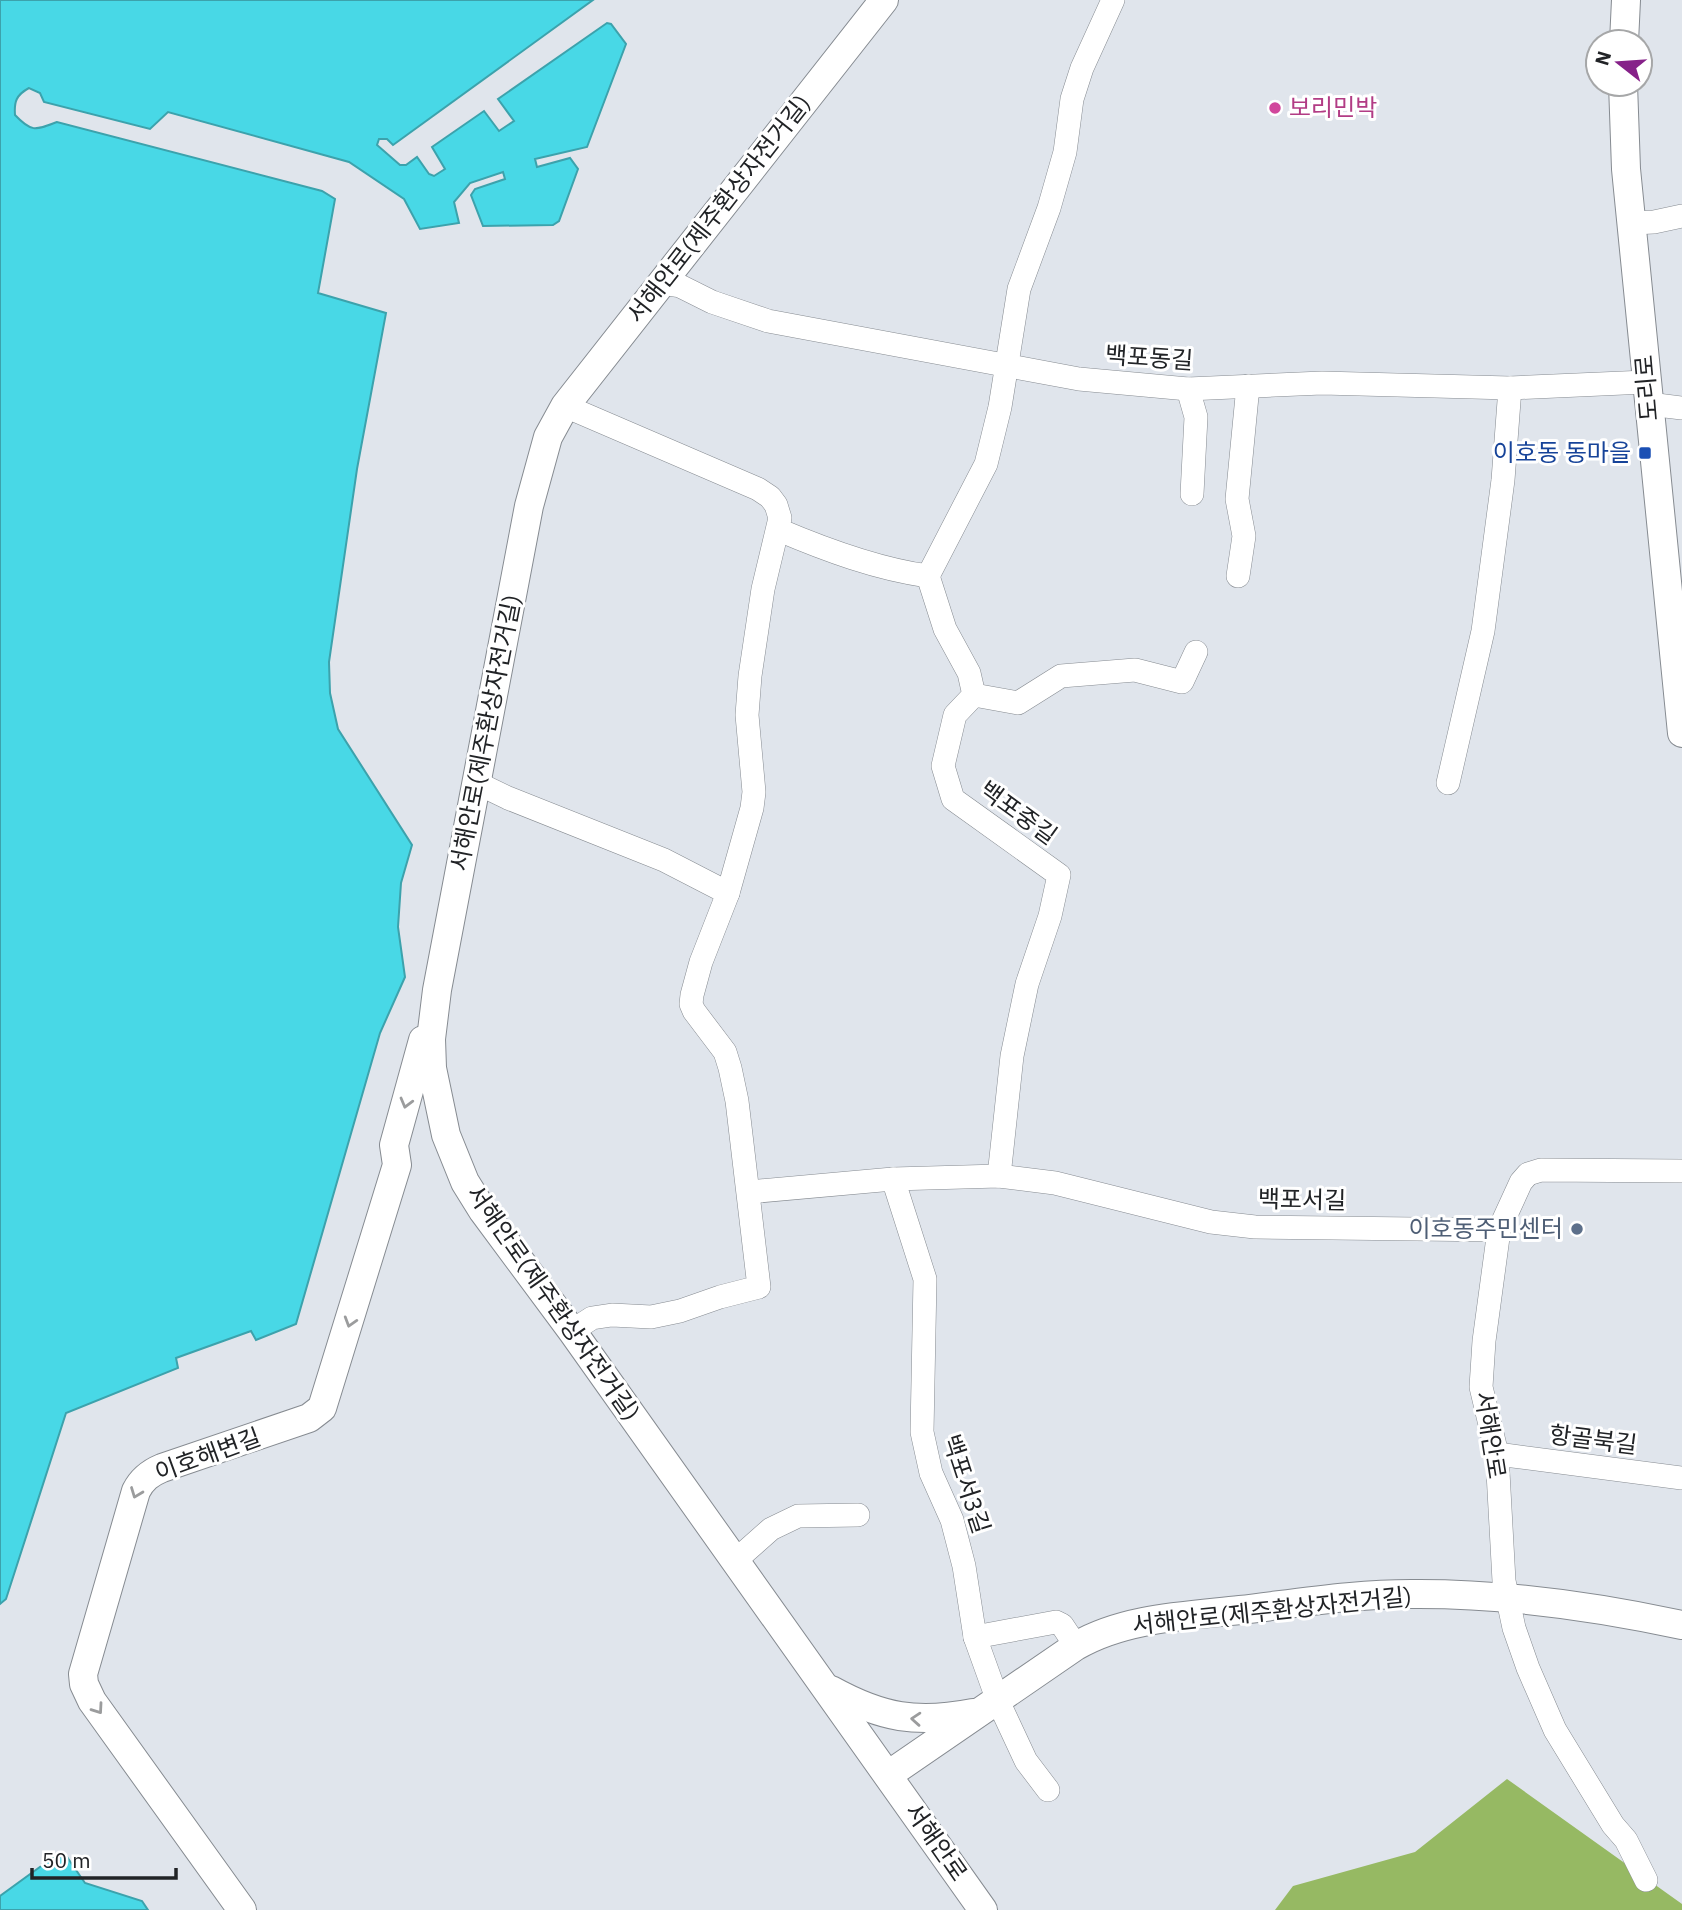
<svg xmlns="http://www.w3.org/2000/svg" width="1682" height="1910" viewBox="0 0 1682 1910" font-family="'IBM Plex Sans','Noto Sans KR',sans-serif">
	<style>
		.forest { fill: #96b963 }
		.water { fill: #48d8e6; stroke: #3ca2ac; stroke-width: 2 }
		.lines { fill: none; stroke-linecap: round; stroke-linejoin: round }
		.minor-casing { stroke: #868b91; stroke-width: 24 }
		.tertiary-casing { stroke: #868b91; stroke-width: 30 }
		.minor { stroke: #fff; stroke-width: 23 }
		.tertiary { stroke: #fff; stroke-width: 28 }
		.oneway { stroke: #9b9c9d }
		.hotel-dot { fill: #d1479c; stroke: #fff; stroke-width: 2.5 }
		.transit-dot { fill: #1a4fb4; stroke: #fff; stroke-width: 2.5 }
		.service-dot { fill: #5c6f8a; stroke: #fff; stroke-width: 2.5 }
		.labels { text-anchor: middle; stroke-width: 6; stroke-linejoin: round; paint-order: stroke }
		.hotel-label { font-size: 24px; fill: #b23c85; stroke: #fff; text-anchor: start }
		.street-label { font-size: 24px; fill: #212326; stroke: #fff }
		.transit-label { font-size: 24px; fill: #164399; stroke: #fff; text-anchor: end }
		.service-label { font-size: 24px; fill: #4e5e75; stroke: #fff; text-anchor: end }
	</style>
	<rect width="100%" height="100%" fill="#e0e5ec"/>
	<!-- forest -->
	<polygon class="forest" points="1507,1779 1682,1904 1682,1910 1275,1910 1293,1886 1415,1852"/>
	<!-- water -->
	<g class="water">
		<path d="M0,0h593l-200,145 -6,-6h-8l-2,6 23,20h6l11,-8 12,17 5,2 11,-7 -13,-22 52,-36 15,20 15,-10 -16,-22 109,-76 4,1 15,20 -39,103 -52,12 2,8 33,-9 8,11 -19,52 -6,4 -70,1 -12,-31 4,-6 30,-10 -2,-7 -33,11 -16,19 5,21 -39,6 -16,-30 -55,-37 -181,-50 -18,17 -106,-27 -4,-9 -11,-5c-13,7 -15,14 -14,27 17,18 21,15 42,7l265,69 13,8 -17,94 68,20 -29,156 -28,193 1,31 8,36 74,116 -11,38 -3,44 7,50 -25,56 -84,291 -40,16 -5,-9 -75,27 2,10 -112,45 -60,186 -6,5z"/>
		<polygon points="55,1856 67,1857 85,1883 142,1901 148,1910 0,1910 0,1896"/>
	</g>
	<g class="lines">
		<!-- minor casing -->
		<g class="minor-casing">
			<g id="minor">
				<polyline points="1632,223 1654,222 1682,216"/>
				<polyline points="660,283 680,286 712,302 768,321 1079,379 1188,389 1322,383 1510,388 1646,382"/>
				<polyline points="1188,389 1196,417 1192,494"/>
				<polyline points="1649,404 1682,408"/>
				<polyline points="565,406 758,489 770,497 776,505 780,518 763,589 750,676 747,715 754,792 752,808 728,893 701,962 692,995 691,1004 694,1011 725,1052 730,1068 737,1101 759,1287 720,1297 680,1311 651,1317 612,1315 592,1318 572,1331"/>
				<path d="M779,530c47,20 98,39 149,46l17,53 24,44 5,22 -19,20 -12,51 10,33 106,76 -9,41 -23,68 -15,72 -13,120"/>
				<polyline points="928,576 986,464 1000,407 1019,289 1049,208 1065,152 1072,99 1082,68 1113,0"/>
				<polyline points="1238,576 1244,536 1237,499 1248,386"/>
				<polyline points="974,695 1018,703 1061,676 1135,670 1182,682 1196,652"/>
				<polyline points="477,783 508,798 664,860 728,893"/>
				<polyline points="1448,783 1483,631 1503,480 1510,388"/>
				<polyline points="893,1179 925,1279 922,1432 931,1473 952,1520 964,1566 975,1637 998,1701 1026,1761 1048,1790"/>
				<polyline points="749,1192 893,1179 999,1176 1055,1183 1211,1222 1255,1227 1499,1230"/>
				<polyline points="1497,1454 1682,1478"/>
				<polyline points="736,1560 771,1529 798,1516 858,1515"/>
				<polyline points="975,1637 1056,1622 1062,1625 1076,1646"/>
				<polyline points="1646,1880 1626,1840 1613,1825 1555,1730 1528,1668 1514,1628 1504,1581 1497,1454 1481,1387 1484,1341 1499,1230 1521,1182 1528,1174 1541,1170 1682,1171"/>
			</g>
		</g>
		<!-- tertiary casing -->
		<g class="tertiary-casing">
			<g id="tertiary">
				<polyline points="884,0 565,406 548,437 529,506 437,990 431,1039 432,1068 446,1135 465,1182 483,1211 572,1331 983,1910"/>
				<polyline points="1624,42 1626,0"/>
				<polyline points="1623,84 1626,169 1682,733"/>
				<path d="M831,1690c51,28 86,34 142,23"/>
				<path d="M888,1775l188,-129c48,-28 109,-30 164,-36 59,-7 120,-17 179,-16 86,0 179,13 263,31"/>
				<path d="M242,1910l-150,-209 -8,-17 -1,-10 53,-183c6,-12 14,-18 26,-23l147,-50 13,-10 75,-243 -3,-20 29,-105"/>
			</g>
		</g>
		<!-- minor -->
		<use href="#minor" class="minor"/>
		<!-- tertiary -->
		<use href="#tertiary" class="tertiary"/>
	</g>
	<!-- one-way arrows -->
	<defs><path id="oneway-chevron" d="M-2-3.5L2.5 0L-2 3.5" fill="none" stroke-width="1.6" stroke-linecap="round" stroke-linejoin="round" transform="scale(1.75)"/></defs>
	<g class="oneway">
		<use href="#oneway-chevron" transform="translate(406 1103) rotate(105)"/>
		<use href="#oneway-chevron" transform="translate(350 1322) rotate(107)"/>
		<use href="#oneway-chevron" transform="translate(136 1493) rotate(111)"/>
		<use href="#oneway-chevron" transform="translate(98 1709) rotate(55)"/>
		<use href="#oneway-chevron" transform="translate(916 1719) rotate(-176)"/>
	</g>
	<!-- markers -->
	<circle class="hotel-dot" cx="1275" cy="108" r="7"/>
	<rect class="transit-dot" x="1638" y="446" width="14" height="14" rx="3.5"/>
	<circle class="service-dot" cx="1577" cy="1229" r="7"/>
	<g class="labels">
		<!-- hotel labels -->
		<g class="hotel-label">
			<text x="1289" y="116">보리민박</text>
		</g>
		<!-- street labels -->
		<g class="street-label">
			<text transform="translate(719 209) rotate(-52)" y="8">서해안로(제주환상자전거길)</text>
			<text transform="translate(1149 358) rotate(4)" y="8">백포동길</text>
			<text transform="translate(1647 388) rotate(-95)" y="8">도리로</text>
			<text transform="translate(486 733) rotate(-79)" y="8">서해안로(제주환상자전거길)</text>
			<text transform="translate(1018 813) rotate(36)" y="8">백포중길</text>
			<text transform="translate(1302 1200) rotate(1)" y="8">백포서길</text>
			<text transform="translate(553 1303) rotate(55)" y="8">서해안로(제주환상자전거길)</text>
			<text transform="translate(1490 1435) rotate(81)" y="8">서해안로</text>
			<text transform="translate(1593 1440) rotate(7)" y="8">항골북길</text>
			<text transform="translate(208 1455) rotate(-20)" y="8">이호해변길</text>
			<text transform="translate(966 1484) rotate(72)" y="8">백포서3길</text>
			<text transform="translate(1272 1611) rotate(-6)" y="8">서해안로(제주환상자전거길)</text>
			<text transform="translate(936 1842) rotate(55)" y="8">서해안로</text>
		</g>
		<!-- transit labels -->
		<g class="transit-label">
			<text x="1631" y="461">이호동 동마을</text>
		</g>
		<!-- service labels -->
		<g class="service-label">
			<text x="1563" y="1237">이호동주민센터</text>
		</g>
	</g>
	<!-- north arrow -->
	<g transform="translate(1619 63) rotate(287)"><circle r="33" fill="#ffffff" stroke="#a6a7a8" stroke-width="2"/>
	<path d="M0-5L12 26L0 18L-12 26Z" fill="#862189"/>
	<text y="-10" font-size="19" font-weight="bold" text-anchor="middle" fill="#212326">N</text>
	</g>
	<!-- scale -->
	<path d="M32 1868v10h144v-10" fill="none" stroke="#212326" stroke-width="3.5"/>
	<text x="42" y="1868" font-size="21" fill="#212326" stroke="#ffffff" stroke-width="5" paint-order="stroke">50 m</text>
</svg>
